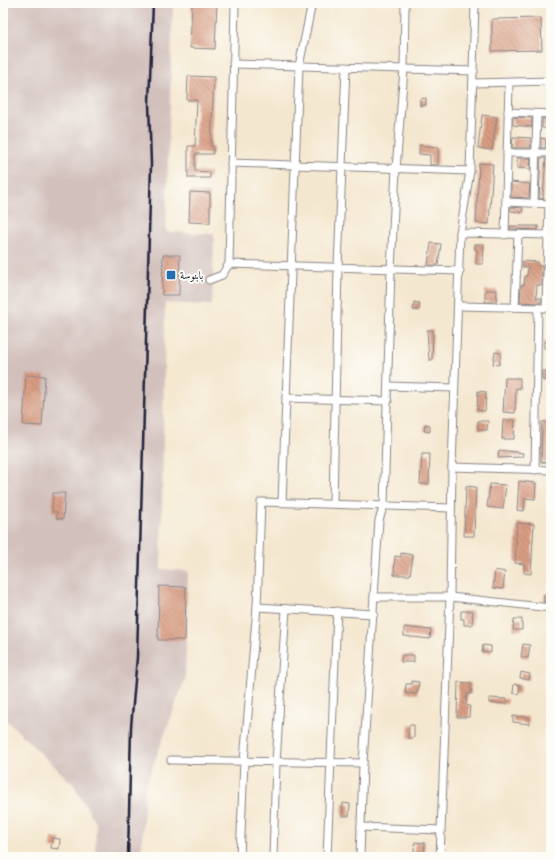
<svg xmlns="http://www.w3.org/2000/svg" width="554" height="860" viewBox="0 0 554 860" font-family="'IM FELL English',Amiri,serif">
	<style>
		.industrial { fill: #d1c0bc }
		.building { fill: url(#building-back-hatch) }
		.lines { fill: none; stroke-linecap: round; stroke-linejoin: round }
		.street-casing { stroke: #8b8485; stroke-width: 9 }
		.street { stroke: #fff; stroke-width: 7 }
		.rail { stroke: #22223b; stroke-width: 2.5 }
		.poi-dot { fill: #1f6fb2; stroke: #fdfcf7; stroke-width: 1.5 }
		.labels { text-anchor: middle; stroke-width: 4; stroke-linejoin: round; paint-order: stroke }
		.poi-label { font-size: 11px; fill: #22223b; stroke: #fdfcf7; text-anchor: start }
	</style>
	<defs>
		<pattern id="building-back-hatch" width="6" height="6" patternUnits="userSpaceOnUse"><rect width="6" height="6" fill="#d99d83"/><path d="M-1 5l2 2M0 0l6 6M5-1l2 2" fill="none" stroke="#b0806c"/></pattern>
	</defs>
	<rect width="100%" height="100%" fill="#fdfcf7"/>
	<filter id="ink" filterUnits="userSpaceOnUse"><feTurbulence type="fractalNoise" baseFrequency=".025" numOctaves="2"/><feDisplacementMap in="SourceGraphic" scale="8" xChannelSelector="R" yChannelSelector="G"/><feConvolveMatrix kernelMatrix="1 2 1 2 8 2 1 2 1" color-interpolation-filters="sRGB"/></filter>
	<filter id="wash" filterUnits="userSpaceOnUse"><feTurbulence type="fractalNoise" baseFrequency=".012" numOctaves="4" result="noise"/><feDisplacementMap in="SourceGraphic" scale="16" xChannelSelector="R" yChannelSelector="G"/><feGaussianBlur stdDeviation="0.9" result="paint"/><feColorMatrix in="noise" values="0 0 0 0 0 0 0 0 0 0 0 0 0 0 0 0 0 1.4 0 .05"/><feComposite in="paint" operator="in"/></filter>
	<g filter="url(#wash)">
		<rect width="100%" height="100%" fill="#f4e7cf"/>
		<!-- industrial -->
		<polygon class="industrial" points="5,3 173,3 166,232 214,234 212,305 165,303 161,569 188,571 185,679 145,787 141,857 95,857 96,824 74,785 3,717 3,218 8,183 3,121"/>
		<g id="blocks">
			<!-- building -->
			<g class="building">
				<polygon points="192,3 217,3 215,49 190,48"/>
				<polygon points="541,18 542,50 492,51 492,19"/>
				<polygon points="188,76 214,77 211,146 213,146 213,154 195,154 195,171 210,172 210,178 188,178 188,146 195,146 197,100 187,100"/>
				<polygon points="426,98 426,105 420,106 420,99"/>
				<polygon points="482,115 497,117 492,150 478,148"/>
				<polygon points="513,117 532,118 532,127 513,125"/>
				<polygon points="542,119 551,119 551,129 542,128"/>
				<polygon points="513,137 531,138 531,148 512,148"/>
				<polygon points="541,138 546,139 546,148 541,148"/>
				<polygon points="419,145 438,147 438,165 430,165 430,155 419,154"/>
				<polygon points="517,158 531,158 530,169 517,168"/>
				<polygon points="541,158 546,158 543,196 544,199 539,198"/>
				<polygon points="479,163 493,164 489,224 476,223"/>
				<polygon points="511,182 530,184 529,198 511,197"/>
				<polygon points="190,192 210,193 210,223 189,222"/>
				<polygon points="511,207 523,208 522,213 511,211"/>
				<polygon points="510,226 538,226 538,230 510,229"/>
				<polygon points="431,243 441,244 438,265 428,265"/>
				<polygon points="475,244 484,244 483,264 476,264 477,250 475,250"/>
				<polygon points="163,255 180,255 179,295 162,295"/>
				<polygon points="523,261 538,262 538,266 542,266 542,285 537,285 536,298 541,298 541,303 520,302 521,285 524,285 525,276 527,276 528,267 522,267"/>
				<polygon points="485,290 497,290 496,302 485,302"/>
				<polygon points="414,302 420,303 419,310 413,310"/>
				<polygon points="427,330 433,330 432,360 429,360"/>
				<polygon points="544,342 551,342 551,349 544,348"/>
				<polygon points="495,352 501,353 499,365 493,364"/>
				<polygon points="542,371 547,371 546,380 542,380"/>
				<polygon points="26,375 45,376 42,426 23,425"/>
				<polygon points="505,378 520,378 520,389 516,388 515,413 503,412"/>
				<polygon points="478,391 486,392 485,411 477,410"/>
				<polygon points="503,420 515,420 514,439 502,439"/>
				<polygon points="478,421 488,421 487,430 478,430"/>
				<polygon points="542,422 551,422 549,452 551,452 551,463 541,462"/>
				<polygon points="425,424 430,425 430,432 424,431"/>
				<polygon points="499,450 523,453 522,457 498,458"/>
				<polygon points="422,454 430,454 429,484 420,484"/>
				<polygon points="519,481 536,483 535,499 525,498 524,511 517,510"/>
				<polygon points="490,484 506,485 503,509 487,507"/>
				<polygon points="466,486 476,487 474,536 464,536"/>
				<polygon points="53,493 65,493 63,519 56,518 57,512 52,512"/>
				<polygon points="517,523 534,524 531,574 524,573 524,564 515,563"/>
				<polygon points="401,553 413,555 410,575 394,575 395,556 401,557"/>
				<polygon points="495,570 505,572 503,589 493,588"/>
				<polygon points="159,586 186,587 185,640 158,640"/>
				<polygon points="544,594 551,594 551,603 544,602"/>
				<polygon points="461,611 473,611 472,625 464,625 464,619 461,619"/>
				<polygon points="514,619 522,619 522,630 513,630"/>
				<polygon points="404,627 431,630 430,639 404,636"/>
				<polygon points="523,644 530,645 528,658 521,657"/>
				<polygon points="483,645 491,646 491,653 482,652"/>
				<polygon points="402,655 414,655 414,662 401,662"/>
				<polygon points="521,672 530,674 529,680 520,678"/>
				<polygon points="412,681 419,682 417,694 405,693 406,684 412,684"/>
				<polygon points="458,682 471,683 471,694 467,694 466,705 470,706 469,717 457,717"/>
				<polygon points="514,684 520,685 519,694 513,693"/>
				<polygon points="489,698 507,699 507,704 489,703"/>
				<polygon points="513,716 529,717 529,724 513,722"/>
				<polygon points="409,725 414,725 414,738 408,738"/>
				<polygon points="343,803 350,804 349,816 342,816"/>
				<polygon points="52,838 60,839 59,849 51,848"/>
				<polygon points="415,842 425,843 424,857 413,857"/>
			</g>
		</g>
	</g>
	<g filter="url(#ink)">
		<use href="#blocks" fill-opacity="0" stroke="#8b8485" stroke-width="1"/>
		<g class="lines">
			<!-- street casing -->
			<g class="street-casing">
				<g id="street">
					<polyline points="233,64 474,71"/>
					<polyline points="473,83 551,81"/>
					<polyline points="508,112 551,114"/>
					<polyline points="507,153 551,153"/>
					<polyline points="231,163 470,171"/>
					<polyline points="506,202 551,204"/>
					<polyline points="534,203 537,114"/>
					<polyline points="460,233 551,235"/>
					<polyline points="505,235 509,83"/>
					<polyline points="229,264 235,3"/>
					<polyline points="209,280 222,275 229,264 460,271"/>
					<polyline points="459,306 543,308"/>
					<polyline points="515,307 518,235"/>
					<polyline points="546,308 549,204"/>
					<polyline points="388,386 454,388"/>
					<polyline points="286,398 388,401"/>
					<polyline points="452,467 551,470"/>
					<polyline points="535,470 538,308"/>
					<polyline points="282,502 299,66 312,3"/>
					<polyline points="333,503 338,267 346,67"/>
					<polyline points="374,597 450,597 551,608"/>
					<polyline points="257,607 374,614"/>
					<polyline points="171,760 363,763"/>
					<polyline points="361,827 441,830"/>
					<polyline points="240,857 244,761 257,607 261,502 451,508"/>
					<polyline points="273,857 276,762 286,609"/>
					<polyline points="327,857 337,611"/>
					<polyline points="360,857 363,763 379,520 384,505 391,269 396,169 404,69 405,3"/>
					<polyline points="440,857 450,597 452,467 460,233 470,171 475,3"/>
				</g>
			</g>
			<!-- street -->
			<use href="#street" class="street"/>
			<!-- rail -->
			<polyline class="rail" points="128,857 131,727 137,657 151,164 149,103 153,3"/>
		</g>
	</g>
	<!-- markers -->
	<rect class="poi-dot" x="166" y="270" width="10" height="10" rx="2"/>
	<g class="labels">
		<!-- poi labels -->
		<g class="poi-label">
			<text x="180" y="279">بابنوسة</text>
		</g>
	</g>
	<!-- margin -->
	<rect width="554" height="860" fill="none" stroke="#fdfcf7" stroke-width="16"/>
</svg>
